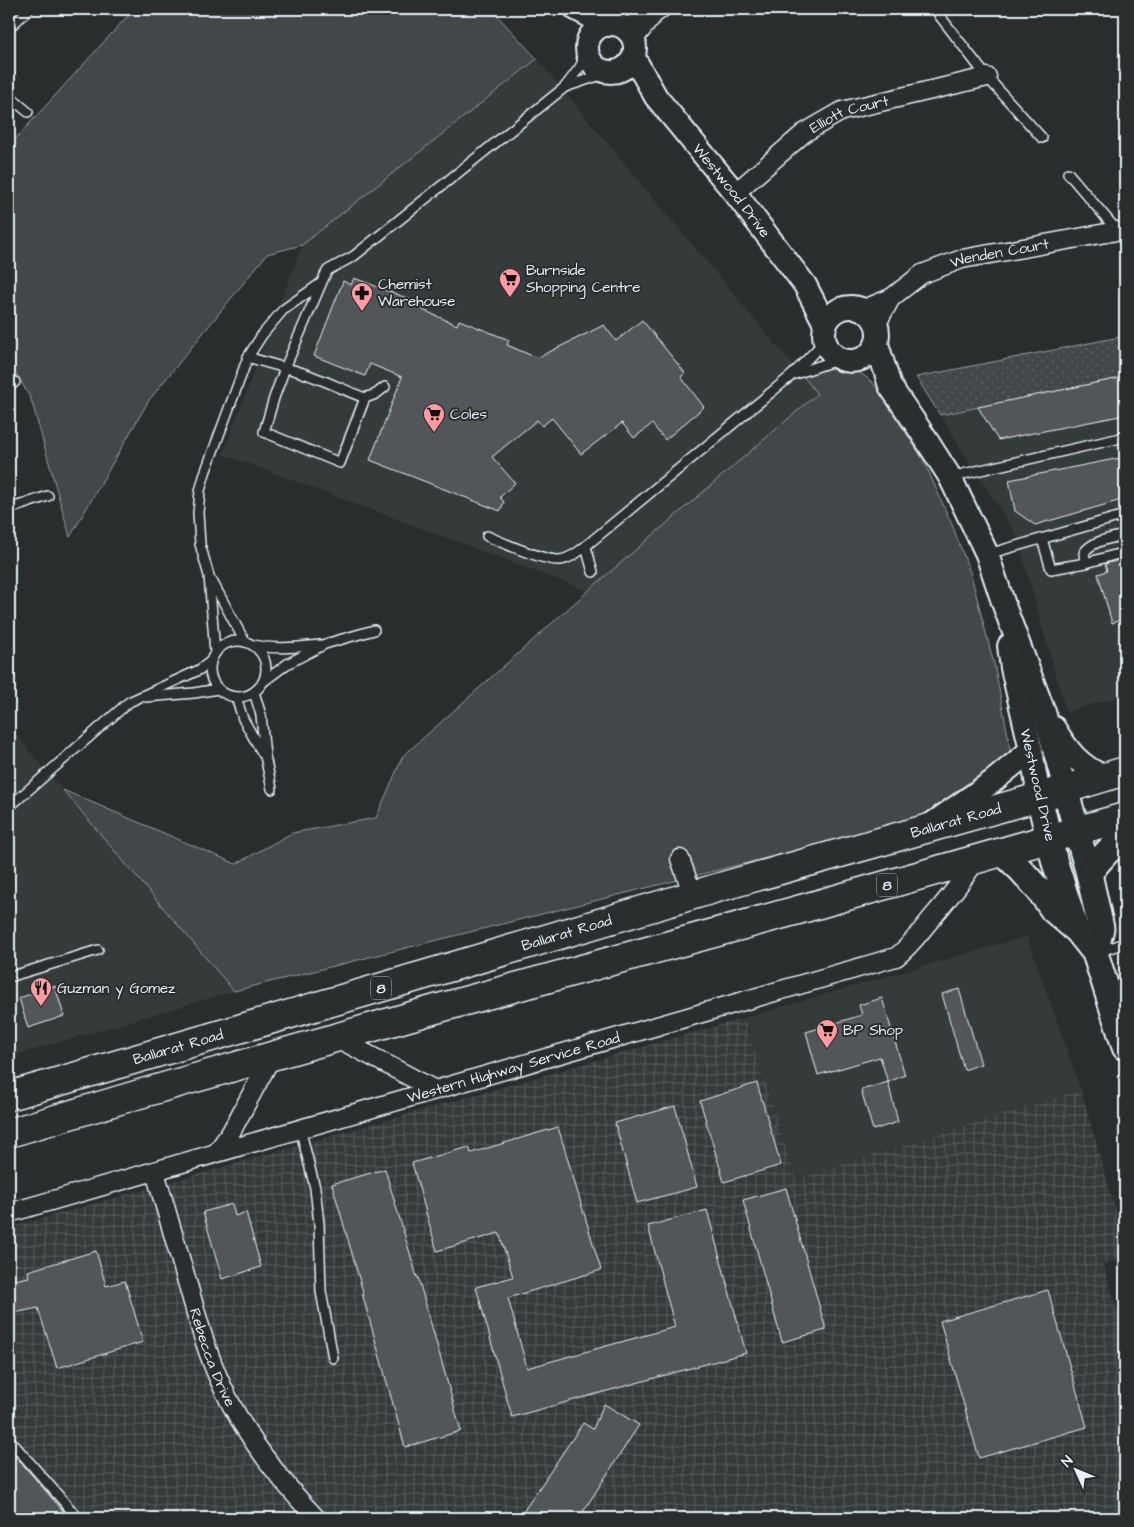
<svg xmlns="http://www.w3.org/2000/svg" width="1134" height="1527" viewBox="0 0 1134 1527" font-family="'Architects Daughter',sans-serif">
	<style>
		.built { fill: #363a3b }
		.industrial { fill: url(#industrial-grid) }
		.grass { fill: #424648; stroke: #959ca0 }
		.park { fill: url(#park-dots); stroke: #959ca0 }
		.building { fill: #535759; stroke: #e8f1f8 }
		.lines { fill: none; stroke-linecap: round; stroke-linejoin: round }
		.service-casing { stroke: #e8f1f8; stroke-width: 12 }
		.minor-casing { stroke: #e8f1f8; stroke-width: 21 }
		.tertiary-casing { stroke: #e8f1f8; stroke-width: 26 }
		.secondary-casing { stroke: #e8f1f8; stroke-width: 29 }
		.trunk-casing { stroke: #e8f1f8; stroke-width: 31 }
		.service { stroke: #2a2d2e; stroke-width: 9 }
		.minor { stroke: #2a2d2e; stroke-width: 18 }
		.tertiary { stroke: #2a2d2e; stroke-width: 22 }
		.secondary { stroke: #2a2d2e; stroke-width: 25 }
		.trunk { stroke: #2a2d2e; stroke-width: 28 }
		.labels { text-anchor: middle; stroke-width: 4; stroke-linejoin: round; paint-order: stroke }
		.shield { fill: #2a2d2e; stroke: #afb6bb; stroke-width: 1 }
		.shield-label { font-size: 14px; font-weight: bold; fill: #e8f1f8 }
		.street-label { font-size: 15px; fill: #e8f1f8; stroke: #2a2d2e }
		.poi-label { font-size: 15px; fill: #e8f1f8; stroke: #2a2d2e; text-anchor: start }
	</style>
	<defs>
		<pattern id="industrial-grid" width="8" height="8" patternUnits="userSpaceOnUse" patternTransform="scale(1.25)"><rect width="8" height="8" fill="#363a3b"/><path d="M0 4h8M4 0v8" fill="none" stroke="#535758"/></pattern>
		<pattern id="park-dots" width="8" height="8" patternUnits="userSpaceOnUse" patternTransform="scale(1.25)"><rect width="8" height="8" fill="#424648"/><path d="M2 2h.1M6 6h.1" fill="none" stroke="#5d6163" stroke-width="1.8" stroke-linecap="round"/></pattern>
	</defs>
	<rect width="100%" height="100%" fill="#2a2d2e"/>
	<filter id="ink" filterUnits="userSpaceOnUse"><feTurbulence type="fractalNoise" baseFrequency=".02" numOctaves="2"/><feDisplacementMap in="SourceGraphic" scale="10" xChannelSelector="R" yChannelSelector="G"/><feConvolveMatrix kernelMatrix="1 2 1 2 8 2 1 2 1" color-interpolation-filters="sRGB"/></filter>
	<g filter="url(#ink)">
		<!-- built -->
		<g class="built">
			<polygon points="537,59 817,394 588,591 223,454 302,245"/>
			<polygon points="1125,377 1125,695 1066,712 1017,536 940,415"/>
			<polygon points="9,727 234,991 9,1057"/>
			<polygon points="1027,936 1081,1090 796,1179 744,1018"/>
		</g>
		<!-- industrial -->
		<polygon class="industrial" points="744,1018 796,1179 1081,1090 1125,1243 1125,1257 1103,1264 1125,1337 1125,1518 85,1518 9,1429 9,1228"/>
		<!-- grass -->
		<g class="grass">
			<polygon points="134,9 491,9 537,59 302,245 267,254 149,400 70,537 31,399 9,361 9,146"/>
			<path d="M833,366c19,1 27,5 41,18l49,75 30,68 18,48 24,93 13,68 2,15 -7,14 -81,54 -688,172 -171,-201 173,74 56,-31 84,-15 27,-62 185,-165 229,-197 -13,-17 18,-8z"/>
		</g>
		<!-- park -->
		<polygon class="park" points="1125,336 1125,377 940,415 916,377"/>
		<!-- building -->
		<g class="building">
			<polygon points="354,278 425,305 423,310 457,325 459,320 509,340 507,345 537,358 604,325 616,341 642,320 685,373 681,377 704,407 665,440 652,424 634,438 622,423 581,454 552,418 542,426 537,420 492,457 515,483 500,497 504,502 500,511 370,460 402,377 370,364 365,376 314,356 343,281 351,285"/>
			<polygon points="1125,377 1125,415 998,440 978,407"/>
			<polygon points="1125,457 1125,499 1035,525 1015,511 1009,480"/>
			<polygon points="1125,558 1125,618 1112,623 1098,574 1107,571 1105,564"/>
			<polygon points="55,986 64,1016 28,1028 19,998"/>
			<polygon points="959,989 981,1064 964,1070 942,994"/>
			<polygon points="882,998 905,1075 888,1082 880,1057 818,1075 806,1032 862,1015 859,1005"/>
			<polygon points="888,1082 898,1122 873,1130 861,1090"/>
			<polygon points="757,1083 781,1165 724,1182 700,1101"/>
			<polygon points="675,1106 697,1187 637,1203 615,1123"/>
			<polygon points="558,1127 601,1270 508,1298 527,1368 675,1327 648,1226 707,1210 746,1353 512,1417 476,1287 513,1277 499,1233 437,1251 412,1163 469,1147 471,1153"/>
			<polygon points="385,1169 417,1277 418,1277 461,1431 405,1447 362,1293 363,1292 332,1184"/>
			<polygon points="786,1188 826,1330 782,1342 743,1200"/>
			<polygon points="232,1204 235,1216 246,1212 261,1267 222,1279 203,1212"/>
			<polygon points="96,1251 106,1286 125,1281 143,1342 57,1368 38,1308 9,1314 9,1281 29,1277 28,1271"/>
			<polygon points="1048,1290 1087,1427 979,1458 940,1321"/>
			<polygon points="604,1404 639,1425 579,1518 519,1518 583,1423 593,1429"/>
			<polygon points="9,1448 19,1460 69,1518 9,1518"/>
		</g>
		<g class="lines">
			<!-- service casing -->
			<g class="service-casing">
				<g id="service">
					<polyline points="939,15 987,77 1042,138"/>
					<polyline points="9,28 29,9"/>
					<polyline points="565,87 607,73"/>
					<polyline points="9,96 28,112"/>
					<polyline points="1068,173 1125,240"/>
					<path d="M248,357c18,6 35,10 52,15 22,7 44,18 65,26l-25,65 -76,-31 10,-34 11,-30 40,-93 3,-5 26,-14 211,-169 15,-20 7,-15"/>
					<polyline points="795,374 840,359"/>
					<polyline points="9,387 15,382"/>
					<polyline points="365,398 376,394 385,387"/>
					<polyline points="950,477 1125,437"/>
					<polyline points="9,509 48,496"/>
					<path d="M487,536c17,7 56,25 73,24 10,-1 20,-9 27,-15l205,-170 33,-34"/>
					<polyline points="1042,539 1051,569 1086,563 1118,554"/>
					<polyline points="586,547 593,572"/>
					<polyline points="988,554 1125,515"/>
					<path d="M1086,563l-2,-10c7,-12 28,-15 41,-18"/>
					<polyline points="212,581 245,642"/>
					<circle cx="238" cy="669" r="28"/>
					<path d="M254,645c22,5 44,2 66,0"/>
					<polyline points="215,653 209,576 200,544 198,513 200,491 205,473 248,357 262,335 283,310 320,284"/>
					<polyline points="263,682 287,664 325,644 374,630"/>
					<polyline points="254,692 261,715 265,756 272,789"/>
					<polyline points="146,697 194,693 218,689"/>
					<polyline points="236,697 243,719 263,754"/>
					<polyline points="9,807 129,702 199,670 211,661"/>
					<polyline points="1098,952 1125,943"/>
					<polyline points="9,977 98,950"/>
					<polyline points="300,1128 315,1188 319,1224 321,1291 333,1358"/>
					<polyline points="9,1439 78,1518"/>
				</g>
			</g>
			<!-- minor casing -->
			<g class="minor-casing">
				<g id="minor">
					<polyline points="624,28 651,16"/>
					<polyline points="634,39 654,14 661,9"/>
					<path id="s1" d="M735,193l69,-60 38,-22 145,-34"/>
					<path id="s2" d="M864,309l27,-11 31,-24 40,-15 155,-28"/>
					<polyline points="877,323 891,298"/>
					<polyline points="680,859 693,895"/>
					<polyline points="337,1038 435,1090"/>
					<polyline points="217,1152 231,1132 272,1056"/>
					<path id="s3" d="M155,1172c12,40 23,80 35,120 9,32 18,64 32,94 23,50 57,93 94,132"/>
					<path id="s4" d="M9,1213l887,-256c16,-12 27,-29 40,-44 14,-17 29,-34 40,-54"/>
				</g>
			</g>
			<!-- tertiary casing -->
			<g class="tertiary-casing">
				<g id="tertiary">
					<polyline points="576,9 607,25"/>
					<circle cx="611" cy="48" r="24"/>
					<path id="s5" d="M634,58l22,39 79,96 70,92 20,39"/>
					<circle cx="851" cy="334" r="27"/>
					<polyline points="877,344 890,386 918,427 950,477 987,554 1005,608 1044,712 1065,789"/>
					<polyline points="1009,646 1012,668 1031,750 1039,797"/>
					<path d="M1054,728c14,23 25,38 51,49"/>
					<polyline points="932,824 992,782 1031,750"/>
				</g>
			</g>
			<!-- secondary casing -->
			<g class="secondary-casing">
				<g id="secondary">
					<polyline points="1065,789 1089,874 1101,928 1095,953"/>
					<polyline points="1039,797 1055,863 1076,929 1095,953 1125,1047"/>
					<polyline points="1002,852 1021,870 1039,890 1053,910 1074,928"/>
					<path d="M1089,874c10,-16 24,-27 36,-41"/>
				</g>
			</g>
			<!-- trunk casing -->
			<g class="trunk-casing">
				<g id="trunk">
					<path id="s6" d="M9,1096l432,-126 286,-85 312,-88 86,-26"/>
					<polyline points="9,1133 143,1093 443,1007 798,910 1125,817"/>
				</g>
			</g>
			<!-- service -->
			<use href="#service" class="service"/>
			<!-- minor -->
			<use href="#minor" class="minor"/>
			<!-- tertiary -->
			<use href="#tertiary" class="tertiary"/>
			<!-- secondary -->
			<use href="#secondary" class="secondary"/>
			<!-- trunk -->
			<use href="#trunk" class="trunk"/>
		</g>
	</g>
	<!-- icons -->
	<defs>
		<g id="supermarket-pin" transform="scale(1.125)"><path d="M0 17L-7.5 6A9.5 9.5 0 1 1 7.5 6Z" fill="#ff9aa2" stroke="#2a2d2e"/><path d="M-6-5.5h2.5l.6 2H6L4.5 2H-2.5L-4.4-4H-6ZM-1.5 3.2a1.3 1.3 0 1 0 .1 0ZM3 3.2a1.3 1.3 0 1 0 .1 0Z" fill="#111"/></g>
		<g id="pharmacy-pin" transform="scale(1.125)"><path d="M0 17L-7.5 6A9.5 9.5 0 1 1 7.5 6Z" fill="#ff9aa2" stroke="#2a2d2e"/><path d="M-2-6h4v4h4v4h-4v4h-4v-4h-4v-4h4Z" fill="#111"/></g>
		<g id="restaurant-pin" transform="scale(1.125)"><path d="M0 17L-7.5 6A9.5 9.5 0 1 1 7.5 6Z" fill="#ff9aa2" stroke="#2a2d2e"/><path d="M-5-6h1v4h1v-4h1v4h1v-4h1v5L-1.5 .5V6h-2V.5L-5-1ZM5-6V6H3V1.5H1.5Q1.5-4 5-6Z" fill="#111"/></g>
	</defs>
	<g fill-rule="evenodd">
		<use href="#supermarket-pin" x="510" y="279"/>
		<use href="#pharmacy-pin" x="362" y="293"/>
		<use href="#supermarket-pin" x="434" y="414"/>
		<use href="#restaurant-pin" x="41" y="988"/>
		<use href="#supermarket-pin" x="827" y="1030"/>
	</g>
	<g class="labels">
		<!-- shield labels -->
		<g class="shield">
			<rect x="877" y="873.5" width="20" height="23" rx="4"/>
			<rect x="371" y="976.5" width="20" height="23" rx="4"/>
		</g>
		<g class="shield-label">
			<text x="887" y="890">8</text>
			<text x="381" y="993">8</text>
		</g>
		<!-- street labels -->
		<g class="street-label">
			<text dy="5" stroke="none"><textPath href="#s1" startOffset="141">Elliott Court</textPath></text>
			<text dy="5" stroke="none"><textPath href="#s5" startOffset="165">Westwood Drive</textPath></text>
			<text dy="5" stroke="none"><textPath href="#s2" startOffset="149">Wenden Court</textPath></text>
			<text transform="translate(1038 785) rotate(77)" y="5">Westwood Drive</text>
			<text dy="5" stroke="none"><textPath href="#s6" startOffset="986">Ballarat Road</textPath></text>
			<text dy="5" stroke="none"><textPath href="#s6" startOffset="581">Ballarat Road</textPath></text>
			<text dy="5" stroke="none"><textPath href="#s6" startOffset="176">Ballarat Road</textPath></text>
			<text dy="5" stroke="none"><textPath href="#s4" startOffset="525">Western Highway Service Road</textPath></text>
			<text dy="5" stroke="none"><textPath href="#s3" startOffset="194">Rebecca Drive</textPath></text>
		</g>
		<!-- poi labels -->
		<g class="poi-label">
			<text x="526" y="275">Burnside<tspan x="526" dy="17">Shopping Centre</tspan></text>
			<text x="378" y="289">Chemist<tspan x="378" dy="17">Warehouse</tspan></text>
			<text x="450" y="419">Coles</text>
			<text x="57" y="993">Guzman y Gomez</text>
			<text x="843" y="1035">BP Shop</text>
		</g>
	</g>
	<!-- margin -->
	<rect width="1134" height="1527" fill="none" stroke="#2a2d2e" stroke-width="30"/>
	<rect x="15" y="15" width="1104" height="1497" fill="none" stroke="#e8f1f8" stroke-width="2" filter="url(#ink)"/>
	<!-- north arrow -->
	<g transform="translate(1076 1470) rotate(314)" stroke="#2a2d2e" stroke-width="4" paint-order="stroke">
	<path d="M0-4L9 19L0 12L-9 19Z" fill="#e8f1f8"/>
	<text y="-8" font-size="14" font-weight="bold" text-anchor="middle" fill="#e8f1f8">N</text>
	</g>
</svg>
